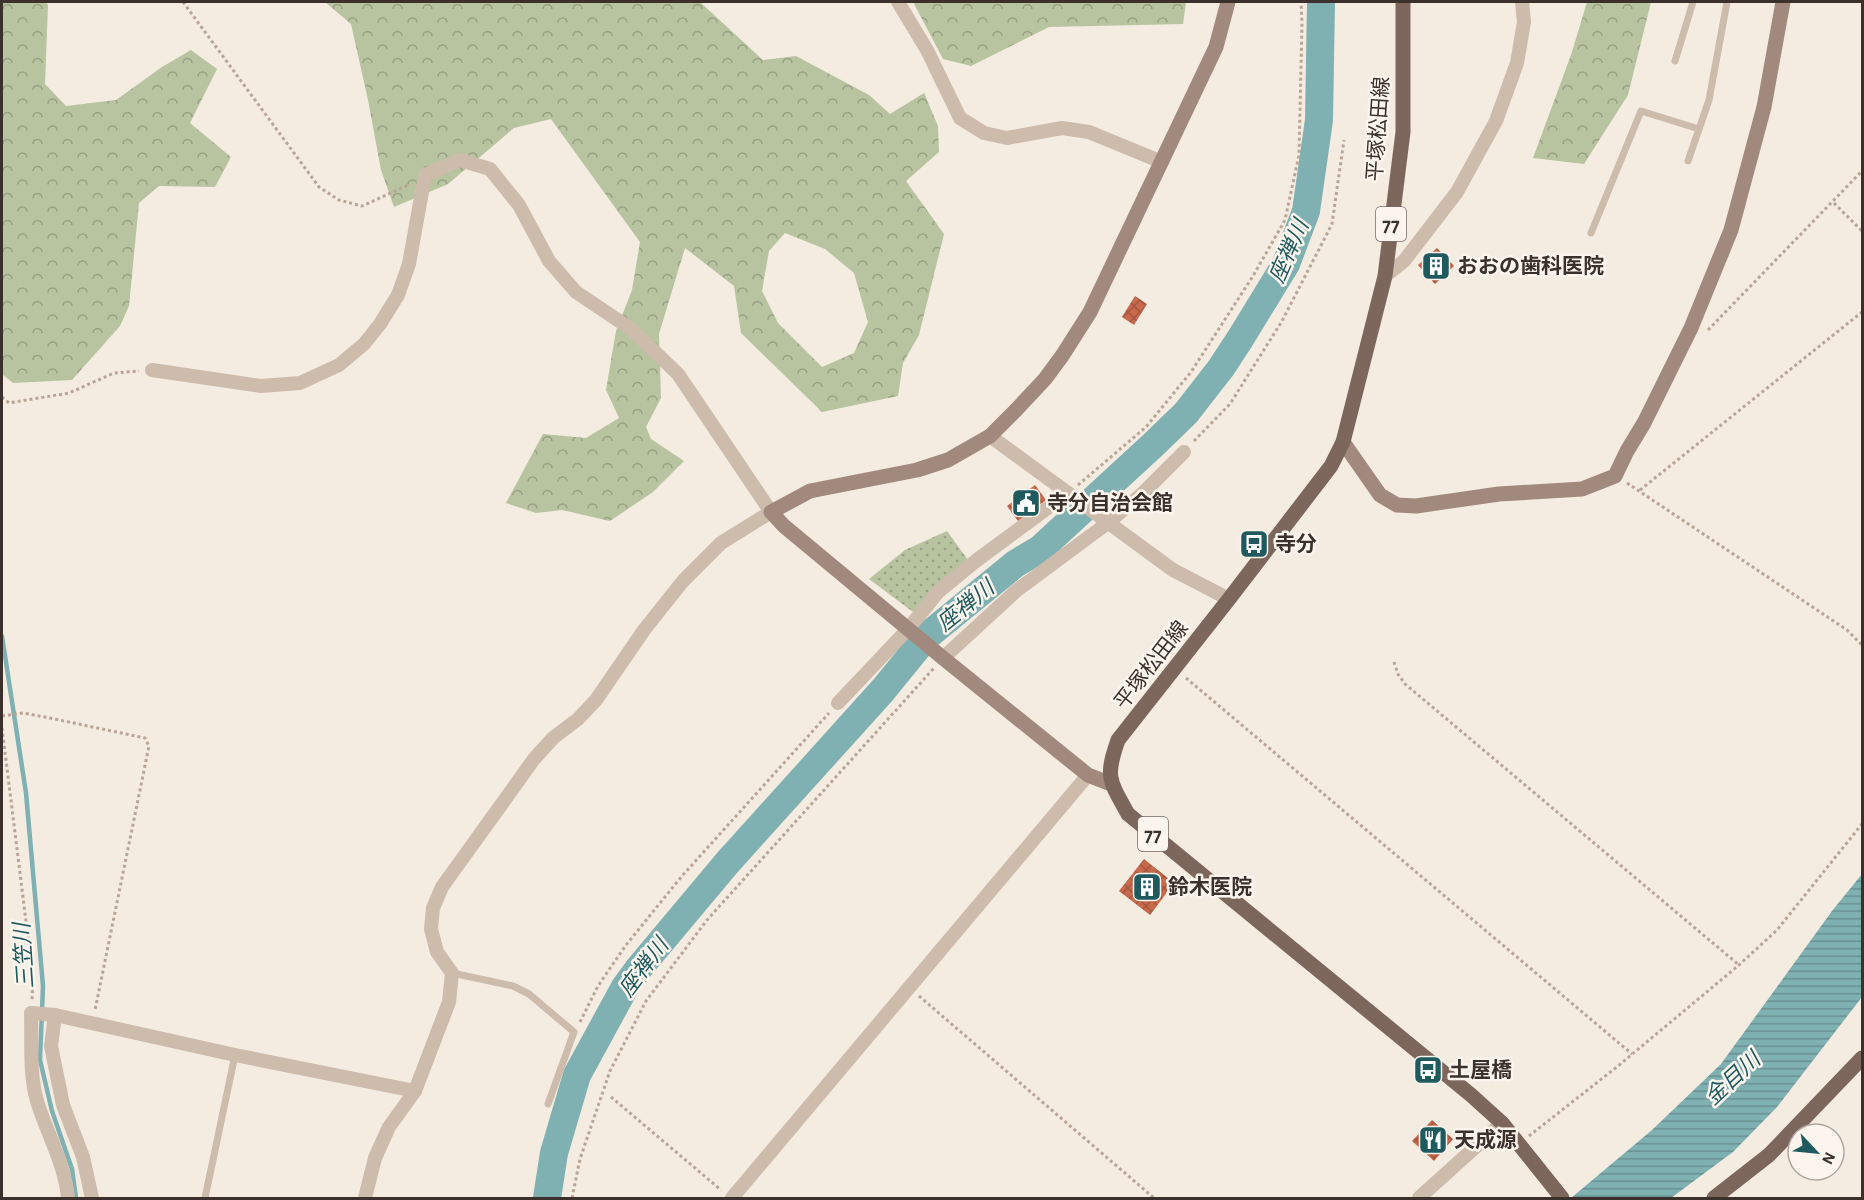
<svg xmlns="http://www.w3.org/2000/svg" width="1864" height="1200" viewBox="0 0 1864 1200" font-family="'Alegreya Sans','Noto Sans JP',sans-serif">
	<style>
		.green { fill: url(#green-dots) }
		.forest { fill: url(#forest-crowns); fill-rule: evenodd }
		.water { fill: url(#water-rules) }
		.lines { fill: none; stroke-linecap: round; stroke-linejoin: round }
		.stream { stroke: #7fb0b2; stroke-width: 4.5 }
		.river { stroke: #7fb0b2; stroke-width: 28 }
		.building { fill: url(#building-cross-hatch) }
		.path { stroke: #b9a596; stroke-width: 3; stroke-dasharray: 3 3; stroke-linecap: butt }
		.lane { stroke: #cdbbac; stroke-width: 7 }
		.street { stroke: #cdbbac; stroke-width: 14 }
		.secondary { stroke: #a18a7d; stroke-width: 15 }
		.primary { stroke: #7d675c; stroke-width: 15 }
		.labels { text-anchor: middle; stroke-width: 5; stroke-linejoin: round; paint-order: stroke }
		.shield { fill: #fbf5ee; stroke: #756b66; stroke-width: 1.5 }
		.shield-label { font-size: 20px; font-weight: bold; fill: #3b302b }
		.street-label { font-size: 21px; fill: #3b302b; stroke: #fbf5ee }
		.poi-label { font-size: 21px; font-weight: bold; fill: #3b302b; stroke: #fbf5ee; text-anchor: start }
		.water-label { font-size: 22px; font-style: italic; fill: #1f5a5e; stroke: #fbf5ee }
	</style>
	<defs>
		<pattern id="green-dots" width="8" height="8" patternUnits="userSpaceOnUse" patternTransform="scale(1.5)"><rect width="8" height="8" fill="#b8c4a0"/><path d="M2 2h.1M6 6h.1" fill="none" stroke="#97a083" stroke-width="1.8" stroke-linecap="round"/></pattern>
		<pattern id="forest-crowns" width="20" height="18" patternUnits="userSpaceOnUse" patternTransform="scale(1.5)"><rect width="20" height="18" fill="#b8c4a0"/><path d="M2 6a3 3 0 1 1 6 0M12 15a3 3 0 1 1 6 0" fill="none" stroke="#97a083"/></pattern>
		<pattern id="water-rules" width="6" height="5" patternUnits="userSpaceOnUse" patternTransform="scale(1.5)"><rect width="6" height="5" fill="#7fb0b2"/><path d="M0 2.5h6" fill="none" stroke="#699091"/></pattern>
		<pattern id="building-cross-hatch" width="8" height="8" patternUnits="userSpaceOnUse" patternTransform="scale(1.5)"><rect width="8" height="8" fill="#c8694b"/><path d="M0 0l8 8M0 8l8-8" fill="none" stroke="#a4573f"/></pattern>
	</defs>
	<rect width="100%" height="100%" fill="#f4ebe1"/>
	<!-- green -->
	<polygon class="green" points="947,531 968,560 913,612 869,579 905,550"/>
	<!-- forest -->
	<g class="forest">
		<polygon points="2,2 46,2 48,5 45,84 66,106 116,100 162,67 191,50 217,69 190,123 231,157 215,187 159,186 139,203 129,306 120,326 72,380 13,383 2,374"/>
		<path d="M325,2h375l63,58 33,-4 73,39 21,19 34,-21 14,33 1,26 -33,29 38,53 -25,101 -16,28 -5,33 -76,16 -81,-79 -7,-47 -49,-38 -26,86 2,64 -15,29 5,12 33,22 -31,31 -43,29 -48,-11 -26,3 -30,-10 37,-69 43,4 33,-20 -13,-28 10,-59 16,-41 8,-48 -89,-123 -37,9 -66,56 -54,23 -13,-37 -13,-70 -17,-76zM785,233l40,16 29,24 14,49 -14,31 -32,14 -44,-44 -16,-32 7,-40z"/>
		<polygon points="913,2 1186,2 1183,24 1049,27 971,66 943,59"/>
		<polygon points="1587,2 1651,2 1628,95 1584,164 1533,158 1571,55"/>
	</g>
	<!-- water -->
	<polygon class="water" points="1862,874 1862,997 1777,1107 1733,1152 1671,1198 1571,1198 1652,1130 1721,1064 1832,911"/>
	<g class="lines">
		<!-- stream -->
		<polyline class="stream" points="2,636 26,793 43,986 40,1060 52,1111 72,1169 76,1198"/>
		<!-- river -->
		<polyline class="river" points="547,1198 554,1153 577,1075 625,987 639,968 727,863 883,690 927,636 1015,564 1040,549 1154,444 1186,413 1221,368 1240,339 1286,264 1306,211 1319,120 1321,2"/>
	</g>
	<!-- building -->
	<g class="building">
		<polygon points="1437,248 1454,266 1435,284 1418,265"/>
		<polygon points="1135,296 1147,304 1134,325 1122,317"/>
		<polygon points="1035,485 1046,500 1018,521 1007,506"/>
		<polygon points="1144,859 1174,883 1150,915 1119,891"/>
		<polygon points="1432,1120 1453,1139 1434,1161 1412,1141"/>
	</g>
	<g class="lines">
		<!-- path -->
		<g class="path">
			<polyline points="183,2 319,187 339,200 362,206 408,185"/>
			<polyline points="1834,203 1862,231"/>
			<polyline points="1708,330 1862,171"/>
			<polyline points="2,397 9,403 69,393 114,373 139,371"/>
			<polyline points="1194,441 1230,404 1282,321 1332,224 1344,140"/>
			<polyline points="1627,483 1847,630 1862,645"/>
			<polyline points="1078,485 1146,427 1191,372 1253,276 1285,220 1299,155 1302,23 1301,2"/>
			<polyline points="1640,490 1862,312"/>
			<polyline points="1394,662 1398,674 1405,684 1739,965"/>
			<polyline points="1186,678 1632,1054"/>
			<polyline points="2,716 23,713 45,717 145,738 149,746 95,1010"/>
			<polyline points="2,728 33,978 32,1000"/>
			<polyline points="919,996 1154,1198"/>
			<polyline points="580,1022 598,986 626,945 682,876 829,713"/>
			<polyline points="611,1097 721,1190"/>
			<polyline points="1529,1136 1618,1066 1739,965 1777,930 1862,824"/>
			<polyline points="572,1198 580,1159 610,1071 646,1001 707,920 934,668"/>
		</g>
		<!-- lane -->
		<g class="lane">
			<polyline points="1675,61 1693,2"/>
			<polyline points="1688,161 1709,100 1727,2"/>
			<polyline points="1591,233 1641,111 1699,129"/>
			<polyline points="452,973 513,986 529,994 574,1032 548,1104"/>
			<polyline points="205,1198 235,1055"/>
		</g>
		<!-- street -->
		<g class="street">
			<polyline points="898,2 927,50 960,118 984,133 1007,138 1062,128 1089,132 1162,162"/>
			<polyline points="1385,276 1404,261 1457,192 1496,121 1517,63 1524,22 1522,2"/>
			<polyline points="152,370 261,386 300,383 339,365 364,344 380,324 398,295 409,264 425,175 460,160 490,169 519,205 549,261 576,292 631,329 678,374 771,512 721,543 683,581 644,630 596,700 578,719 553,738 534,759 442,887 433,908 431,929 437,952 452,973 449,1002 415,1091 389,1127 375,1158 365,1198"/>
			<polyline points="990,436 1173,570 1229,599"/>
			<polyline points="943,658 1016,591 1109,522 1143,493 1184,452"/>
			<polyline points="838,703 909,628 938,592 977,560 1068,493"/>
			<polyline points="55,1015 51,1046 63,1105 83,1157 92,1198"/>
			<path d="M68,1198c-3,-34 -21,-64 -31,-97 -8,-28 -5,-59 -6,-88l24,2 180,40 180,36"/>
			<polyline points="732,1198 1088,775"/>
			<polyline points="1419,1198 1502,1123"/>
		</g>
		<!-- secondary -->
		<g class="secondary">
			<polyline points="1343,442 1380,495 1397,505 1416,506 1499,494 1582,489 1615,476 1627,451 1644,423 1691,328 1731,230 1764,107 1783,2"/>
			<polyline points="1111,784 1088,775 943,658 784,526 771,512 810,491 917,470 948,460 990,436 1016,410 1045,379 1062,356 1090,312 1216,47 1228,2"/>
		</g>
		<!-- primary -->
		<g class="primary">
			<path d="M1403,2v130l-18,144 -42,166 -12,24 -102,133 -111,141c-13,37 -9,40 10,74l343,281 31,28 60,75"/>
			<polyline points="1714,1198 1769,1155 1862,1058"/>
		</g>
	</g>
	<!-- icons -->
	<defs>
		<g id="building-square" transform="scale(1.5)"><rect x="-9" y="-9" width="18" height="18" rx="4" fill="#1f5a5e" stroke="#fbf5ee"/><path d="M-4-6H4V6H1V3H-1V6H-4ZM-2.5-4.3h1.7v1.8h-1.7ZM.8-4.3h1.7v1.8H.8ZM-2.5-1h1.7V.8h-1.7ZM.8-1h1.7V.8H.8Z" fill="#fff"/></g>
		<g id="civic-square" transform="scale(1.5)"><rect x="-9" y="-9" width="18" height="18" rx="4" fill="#1f5a5e" stroke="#fbf5ee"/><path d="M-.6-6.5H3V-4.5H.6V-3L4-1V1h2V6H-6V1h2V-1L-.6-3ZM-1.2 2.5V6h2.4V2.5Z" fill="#fff"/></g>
		<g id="bus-square" transform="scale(1.5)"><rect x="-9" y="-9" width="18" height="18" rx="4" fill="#1f5a5e" stroke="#fbf5ee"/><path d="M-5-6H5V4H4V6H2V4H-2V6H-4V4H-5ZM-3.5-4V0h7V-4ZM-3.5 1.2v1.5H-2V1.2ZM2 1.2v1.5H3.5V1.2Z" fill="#fff"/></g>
		<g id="restaurant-square" transform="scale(1.5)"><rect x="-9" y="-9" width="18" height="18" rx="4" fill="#1f5a5e" stroke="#fbf5ee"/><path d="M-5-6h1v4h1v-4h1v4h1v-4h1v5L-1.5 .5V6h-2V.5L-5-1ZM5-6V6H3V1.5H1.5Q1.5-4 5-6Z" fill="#fff"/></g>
	</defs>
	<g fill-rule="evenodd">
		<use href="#building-square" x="1436" y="266"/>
		<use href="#civic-square" x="1026" y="503"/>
		<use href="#bus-square" x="1254" y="544"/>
		<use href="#building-square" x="1147" y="887"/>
		<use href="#bus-square" x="1428" y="1070"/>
		<use href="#restaurant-square" x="1433" y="1140"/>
	</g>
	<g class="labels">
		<!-- shield labels -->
		<g class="shield">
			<rect x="1376" y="207" width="30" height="34" rx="4.5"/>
			<rect x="1138" y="817" width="30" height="34" rx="4.5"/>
		</g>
		<g class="shield-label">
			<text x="1391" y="231">77</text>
			<text x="1153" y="841">77</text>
		</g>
		<!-- street labels -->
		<g class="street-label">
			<text transform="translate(1378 129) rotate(-86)" y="7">平塚松田線</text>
			<text transform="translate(1151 665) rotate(-52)" y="7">平塚松田線</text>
		</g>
		<!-- poi labels -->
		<g class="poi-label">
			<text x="1457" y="273">おおの歯科医院</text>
			<text x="1047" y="510">寺分自治会館</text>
			<text x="1275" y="551">寺分</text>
			<text x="1168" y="894">鈴木医院</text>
			<text x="1449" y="1077">土屋橋</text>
			<text x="1454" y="1147">天成源</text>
		</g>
		<!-- water labels -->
		<g class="water-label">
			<text transform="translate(1288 251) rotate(-66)" y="8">座禅川</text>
			<text transform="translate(965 605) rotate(-39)" y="8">座禅川</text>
			<text transform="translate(23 956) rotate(-94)" y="8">三笠川</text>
			<text transform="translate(643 967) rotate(-53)" y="8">座禅川</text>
			<text transform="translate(1732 1078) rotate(-43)" y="8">金目川</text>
		</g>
	</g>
	<!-- border -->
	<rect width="1864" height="1200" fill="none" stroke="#3b302b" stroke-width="6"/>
	<!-- north arrow -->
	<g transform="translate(1816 1152) rotate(116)"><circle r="28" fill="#fbf5ee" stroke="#aea6a0" stroke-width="1.5"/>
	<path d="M0-4.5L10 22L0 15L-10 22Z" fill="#1f5a5e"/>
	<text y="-9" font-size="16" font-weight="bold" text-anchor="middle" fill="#3b302b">N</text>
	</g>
</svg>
